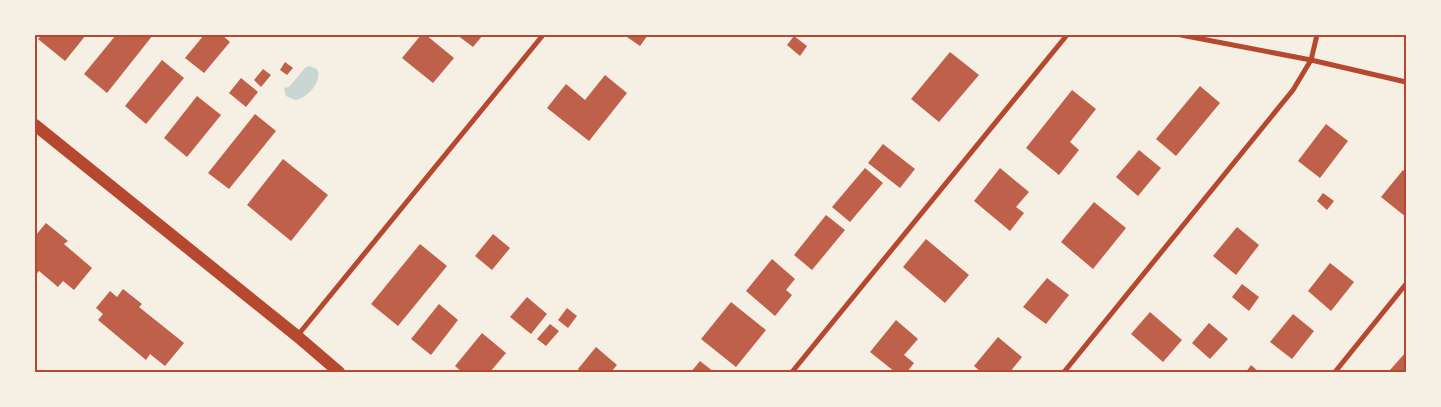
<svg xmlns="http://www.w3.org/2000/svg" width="1441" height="407" viewBox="0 0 1441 407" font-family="'Golos Text',sans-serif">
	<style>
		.water { fill: #c9d6d2 }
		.building { fill: #bf614a }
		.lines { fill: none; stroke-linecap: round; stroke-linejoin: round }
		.minor { stroke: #b5482f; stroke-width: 5 }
		.primary { stroke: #b5482f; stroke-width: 12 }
		.neatline { fill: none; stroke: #b5482f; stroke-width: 2 }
	</style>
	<rect width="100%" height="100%" fill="#f6efe4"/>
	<!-- water -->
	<path class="water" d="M309,66l8,3c6,12 -10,30 -22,31l-9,-4 -2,-8 5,-1 16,-19z"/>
	<!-- building -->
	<g class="building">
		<polygon points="42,35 86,35 65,61 38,39"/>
		<polygon points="116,35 153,35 107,93 84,74"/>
		<polygon points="204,35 222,35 230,42 204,73 185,58"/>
		<polygon points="421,35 426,35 454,58 433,83 402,58"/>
		<polygon points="457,35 483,35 473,47"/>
		<polygon points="624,35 648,35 640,46"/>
		<polygon points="794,36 807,46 800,56 787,45"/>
		<polygon points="950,52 979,75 939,122 911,99"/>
		<polygon points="162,60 184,78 146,124 125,106"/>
		<polygon points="285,62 293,68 287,75 280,70"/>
		<polygon points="263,69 271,75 261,87 254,80"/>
		<polygon points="605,75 627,93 589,141 547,108 566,84 585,100"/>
		<polygon points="241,78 258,92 246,107 229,93"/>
		<polygon points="1200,86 1220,103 1176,156 1156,139"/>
		<polygon points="1072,90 1096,109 1070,142 1079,150 1059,175 1026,148"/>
		<polygon points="197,96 221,115 187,157 164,138"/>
		<polygon points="255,114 276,131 229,189 208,173"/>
		<polygon points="1326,124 1348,141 1320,178 1298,161"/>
		<polygon points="883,144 915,169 900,188 868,163"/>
		<polygon points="1139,150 1161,168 1138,196 1116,177"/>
		<polygon points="283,159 328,195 291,241 247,205"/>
		<polygon points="865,168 883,183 850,222 832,207"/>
		<polygon points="1000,168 1029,192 1016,207 1024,213 1010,231 974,201"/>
		<polygon points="1403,170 1406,172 1406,217 1381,197"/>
		<polygon points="1323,193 1334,201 1327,210 1317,201"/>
		<polygon points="1094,202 1126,228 1093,269 1061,242"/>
		<polygon points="826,215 845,230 812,270 794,255"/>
		<polygon points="46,223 68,241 64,244 92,268 74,290 63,281 58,287 39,271 35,276 35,236"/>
		<polygon points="1237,227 1259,245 1236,275 1213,256"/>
		<polygon points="493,234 510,248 492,270 475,256"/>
		<polygon points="926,239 969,275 945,303 903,267"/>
		<polygon points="420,244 447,266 398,326 371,304"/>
		<polygon points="772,259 795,279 786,290 792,295 775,316 746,291"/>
		<polygon points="1330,263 1354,282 1331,311 1308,291"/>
		<polygon points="1047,278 1069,295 1046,324 1023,307"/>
		<polygon points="1242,284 1259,297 1249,311 1232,297"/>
		<polygon points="123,289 142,304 139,307 184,343 165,366 150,354 146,360 98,320 103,314 96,308 110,291 117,297"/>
		<polygon points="527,297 547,314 531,334 510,317"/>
		<polygon points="731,302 766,330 736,367 701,339"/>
		<polygon points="439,304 458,320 431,355 411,339"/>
		<polygon points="567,308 577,316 568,328 558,320"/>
		<polygon points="1150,312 1182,340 1163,362 1131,334"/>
		<polygon points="1293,314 1314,331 1292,359 1270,342"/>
		<polygon points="896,320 918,339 904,355 914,363 907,372 895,372 870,352"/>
		<polygon points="1209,323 1228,339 1210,359 1192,343"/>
		<polygon points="550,324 559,331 546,346 537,339"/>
		<polygon points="482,333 506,353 490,372 462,372 455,366"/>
		<polygon points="998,337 1022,357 1010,372 981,372 974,366"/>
		<polygon points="596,347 617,365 611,372 581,372 578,369"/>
		<polygon points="1406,352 1406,372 1392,372 1390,370"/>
		<polygon points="700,361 714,372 691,372"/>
		<polygon points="1251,365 1259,372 1246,372"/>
	</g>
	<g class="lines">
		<!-- minor -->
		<g class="minor">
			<polyline points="1181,35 1311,60 1406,82"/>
			<polyline points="298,335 543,35"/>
			<polyline points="792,372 1067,35"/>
			<polyline points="1064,372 1293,90 1311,60 1317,35"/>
			<polyline points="1335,372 1406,284"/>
		</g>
		<!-- primary -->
		<polyline class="primary" points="35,125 297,336 339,372"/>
	</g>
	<!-- border -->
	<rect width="1441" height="407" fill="none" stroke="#f6efe4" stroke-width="72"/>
	<rect x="36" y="36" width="1369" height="335" class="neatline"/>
</svg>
